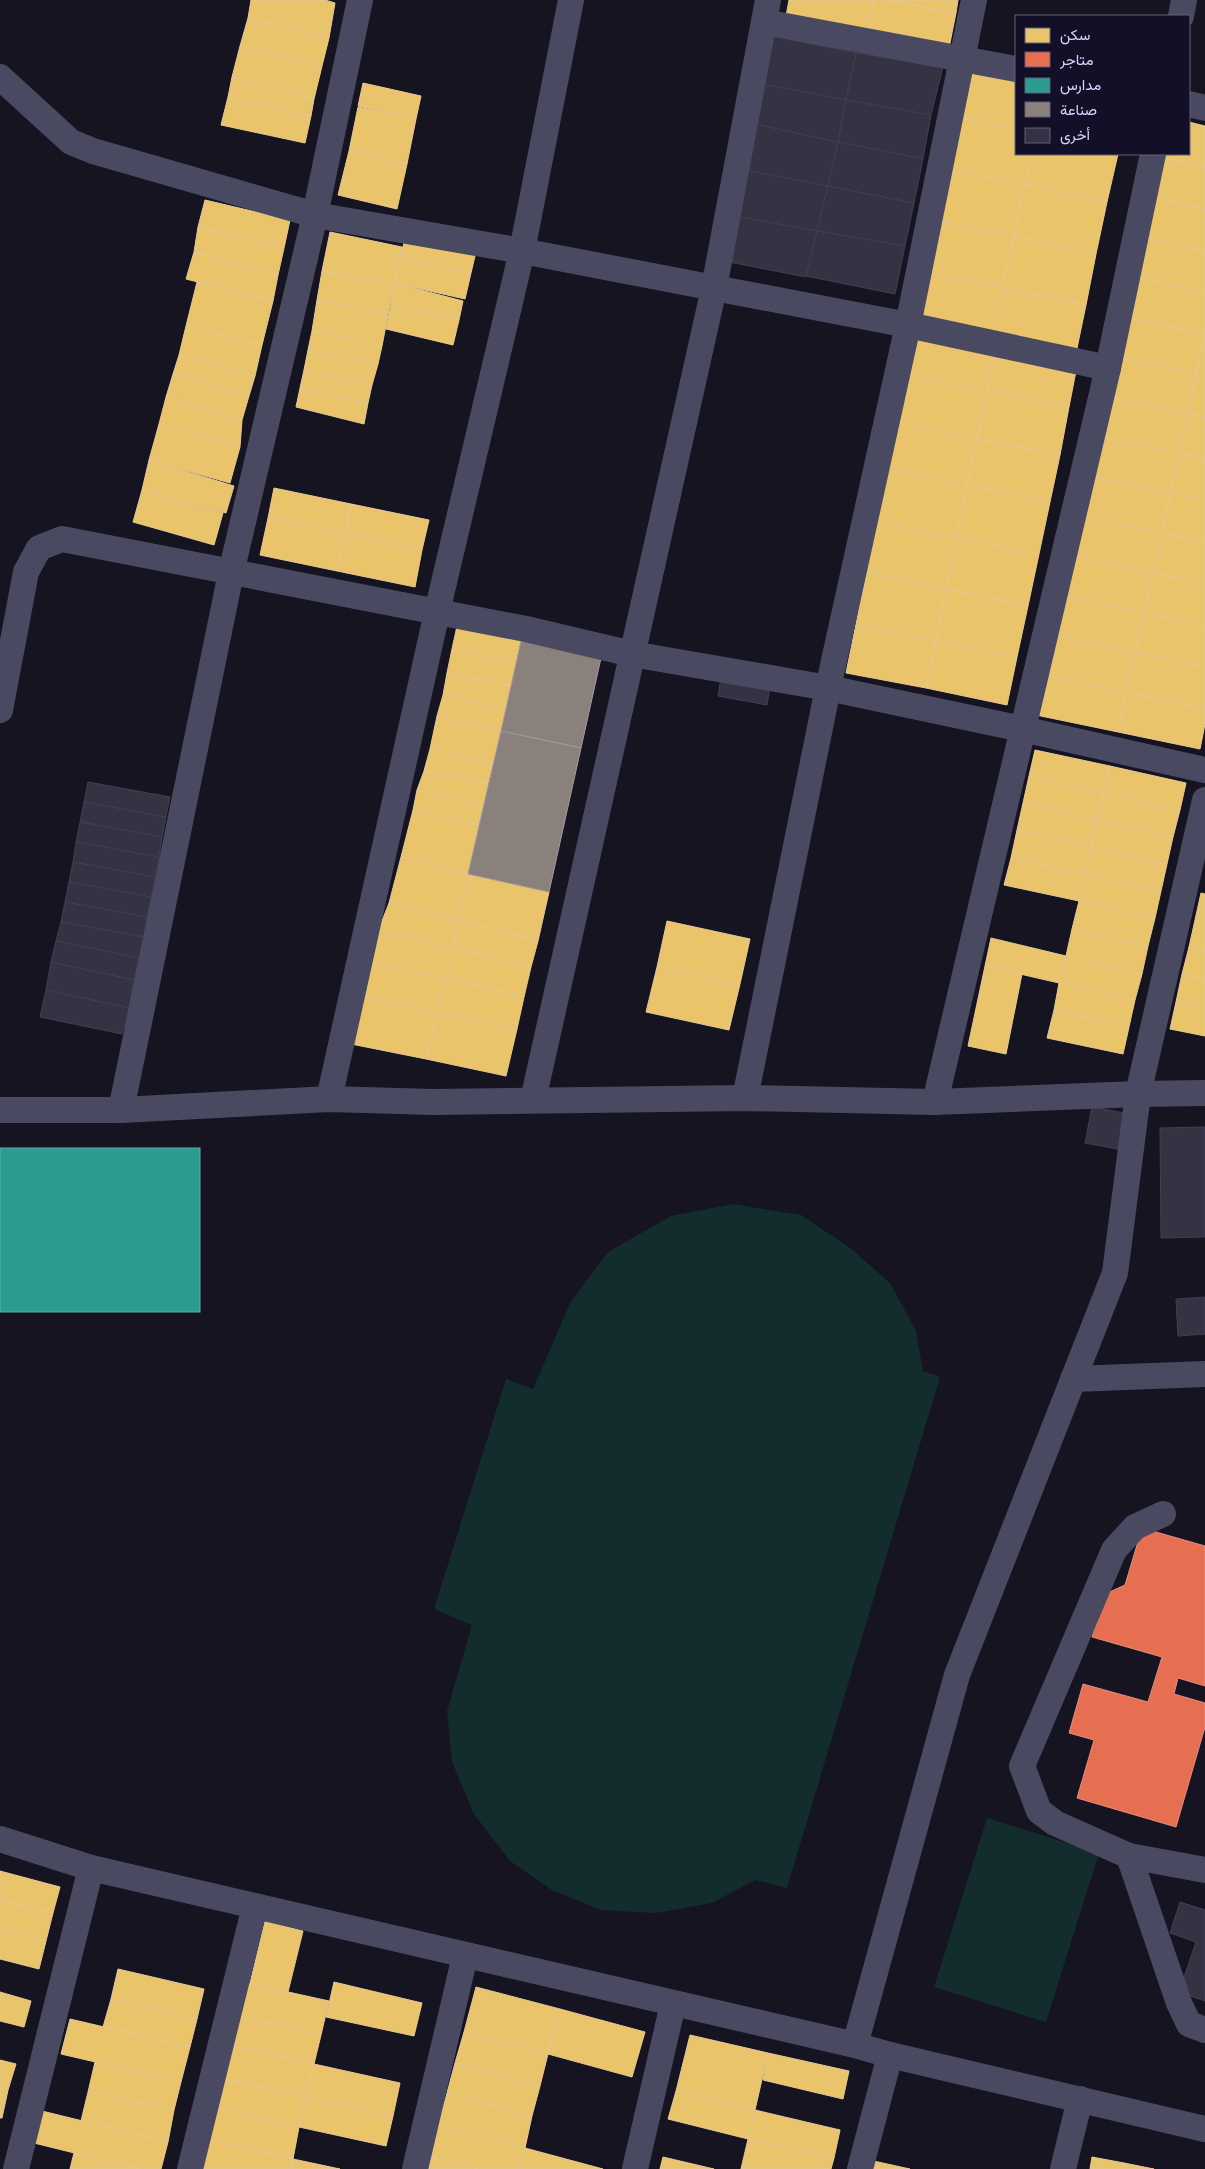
<svg xmlns="http://www.w3.org/2000/svg" width="1205" height="2169" viewBox="0 0 1205 2169" font-family="'Asap Condensed',Vazirmatn,sans-serif">
	<style>
		.grass { fill: #132c2d }
		.homes { fill: #e9c46a; stroke: #e4c997 }
		.shops { fill: #e76f51; stroke: #e38d85 }
		.schools { fill: #2a9d8f; stroke: #5eaeb1 }
		.industry { fill: #8a817c; stroke: #a29aa3 }
		.building { fill: #343243; stroke: #433f54 }
		.lines { fill: none; stroke-linecap: round; stroke-linejoin: round }
		.street { stroke: #4a4962; stroke-width: 26 }
	</style>
	<rect width="100%" height="100%" fill="#161421"/>
	<!-- grass -->
	<g class="grass">
		<polygon points="733,1204 801,1215 849,1247 890,1283 916,1331 923,1371 940,1377 787,1888 755,1880 712,1903 656,1913 601,1910 552,1890 510,1861 474,1814 452,1762 447,1711 472,1625 434,1609 506,1379 533,1389 570,1303 608,1252 671,1216"/>
		<polygon points="987,1818 1099,1853 1046,2022 934,1987"/>
	</g>
	<!-- homes -->
	<g class="homes">
		<polygon points="251,0 325,0 335,3 329,38 248,18"/>
		<polygon points="789,0 874,0 868,32 786,16"/>
		<polygon points="874,0 886,0 956,13 949,48 868,32"/>
		<polygon points="886,0 958,0 956,13"/>
		<polygon points="248,18 329,38 322,66 240,46"/>
		<polygon points="240,46 322,66 314,99 232,77"/>
		<polygon points="964,71 1016,81 1016,129 955,117"/>
		<polygon points="232,77 314,99 311,116 228,97"/>
		<polygon points="363,83 421,96 416,119 358,106"/>
		<polygon points="228,97 311,116 305,143 221,125"/>
		<polygon points="358,107 416,119 407,164 349,151"/>
		<polygon points="955,117 1016,129 1016,154 1032,154 1025,184 945,169"/>
		<polygon points="1189,122 1205,126 1205,167 1158,157 1159,154 1189,154"/>
		<polygon points="349,151 407,164 397,209 338,195"/>
		<polygon points="1032,154 1118,154 1107,202 1025,184"/>
		<polygon points="1158,157 1205,167 1205,209 1150,197"/>
		<polygon points="945,169 1025,184 1014,236 934,220"/>
		<polygon points="1025,184 1107,202 1096,254 1014,236"/>
		<polygon points="1150,197 1205,209 1205,251 1141,237"/>
		<polygon points="205,200 290,220 284,248 198,227"/>
		<polygon points="934,220 1014,236 1002,288 924,272"/>
		<polygon points="198,227 284,248 278,275 194,252"/>
		<polygon points="330,232 402,247 394,285 322,271"/>
		<polygon points="406,236 476,252 471,273 400,257"/>
		<polygon points="1014,236 1096,254 1086,305 1002,288"/>
		<polygon points="1141,237 1205,251 1205,292 1132,276"/>
		<polygon points="194,252 278,275 273,301 186,279"/>
		<polygon points="400,257 471,273 465,299 394,283"/>
		<polygon points="322,271 394,285 388,315 317,300"/>
		<polygon points="924,272 1002,288 993,336 913,320"/>
		<polygon points="1132,276 1205,292 1205,334 1123,317"/>
		<polygon points="197,282 273,301 262,345 186,326"/>
		<polygon points="394,283 463,301 459,320 391,305"/>
		<polygon points="1002,288 1086,305 1076,353 993,336"/>
		<polygon points="317,300 388,315 382,346 312,331"/>
		<polygon points="391,305 459,320 453,345 386,329"/>
		<polygon points="1123,317 1205,334 1196,374 1114,357"/>
		<polygon points="186,326 262,345 255,376 179,355"/>
		<polygon points="312,331 382,346 378,364 308,350"/>
		<polygon points="914,334 995,350 987,391 906,375"/>
		<polygon points="1205,334 1205,376 1196,374"/>
		<polygon points="308,350 378,364 372,385 304,370"/>
		<polygon points="995,350 1077,366 1069,407 987,391"/>
		<polygon points="179,355 255,376 249,396 173,374"/>
		<polygon points="1114,357 1196,374 1188,414 1106,396"/>
		<polygon points="304,370 372,385 368,403 300,388"/>
		<polygon points="173,374 249,396 242,420 166,397"/>
		<polygon points="1196,374 1205,376 1205,417 1188,414"/>
		<polygon points="906,375 987,391 977,439 896,423"/>
		<polygon points="300,388 368,403 364,424 296,407"/>
		<polygon points="987,391 1069,407 1060,455 977,439"/>
		<polygon points="1106,396 1188,414 1179,454 1097,436"/>
		<polygon points="166,397 242,420 240,447 159,424"/>
		<polygon points="1188,414 1205,417 1205,459 1179,454"/>
		<polygon points="896,423 977,439 967,485 886,470"/>
		<polygon points="159,424 240,447 230,483 149,460"/>
		<polygon points="1097,436 1179,454 1170,493 1088,476"/>
		<polygon points="977,439 1060,455 1050,502 967,485"/>
		<polygon points="1179,454 1205,459 1205,500 1170,493"/>
		<polygon points="149,460 234,486 226,513 142,490"/>
		<polygon points="886,470 967,485 956,538 876,522"/>
		<polygon points="1088,476 1170,493 1162,533 1080,515"/>
		<polygon points="967,485 1050,502 1039,554 956,538"/>
		<polygon points="274,488 351,504 345,534 268,518"/>
		<polygon points="142,490 223,513 214,545 133,522"/>
		<polygon points="1170,493 1205,500 1205,542 1162,533"/>
		<polygon points="351,504 429,520 422,550 345,534"/>
		<polygon points="1080,515 1162,533 1153,573 1071,555"/>
		<polygon points="268,518 345,534 337,571 260,555"/>
		<polygon points="876,522 956,538 946,589 866,573"/>
		<polygon points="1162,533 1205,542 1205,584 1153,573"/>
		<polygon points="345,534 422,550 415,587 337,571"/>
		<polygon points="956,538 1039,554 1028,606 946,589"/>
		<polygon points="1071,555 1153,573 1144,613 1062,595"/>
		<polygon points="866,573 946,589 936,641 856,624"/>
		<polygon points="1153,573 1205,584 1205,626 1144,613"/>
		<polygon points="946,589 1028,606 1017,657 936,641"/>
		<polygon points="1062,595 1144,613 1135,652 1053,635"/>
		<polygon points="1144,613 1205,626 1205,667 1135,652"/>
		<polygon points="856,624 936,641 926,688 846,673"/>
		<polygon points="457,626 521,641 516,663 452,649"/>
		<polygon points="1053,635 1135,652 1126,692 1045,675"/>
		<polygon points="936,641 1017,657 1007,705 926,688"/>
		<polygon points="452,649 516,663 511,686 447,673"/>
		<polygon points="1135,652 1205,667 1205,709 1126,692"/>
		<polygon points="447,673 511,686 506,709 443,695"/>
		<polygon points="1045,675 1126,692 1118,732 1036,715"/>
		<polygon points="1126,692 1205,709 1205,724 1200,749 1118,732"/>
		<polygon points="443,695 506,709 501,731 437,716"/>
		<polygon points="437,716 501,731 493,763 430,749"/>
		<polygon points="430,749 493,763 488,784 424,771"/>
		<polygon points="1035,750 1110,766 1104,793 1029,776"/>
		<polygon points="1110,766 1186,783 1180,810 1104,793"/>
		<polygon points="424,771 488,784 483,806 417,790"/>
		<polygon points="1029,776 1104,793 1097,820 1023,803"/>
		<polygon points="417,790 483,806 479,825 413,810"/>
		<polygon points="1104,793 1180,810 1173,837 1097,820"/>
		<polygon points="1023,803 1097,820 1091,847 1017,830"/>
		<polygon points="413,810 479,825 468,874 401,857"/>
		<polygon points="1097,820 1173,837 1167,864 1091,847"/>
		<polygon points="1017,830 1091,847 1085,874 1011,858"/>
		<polygon points="1091,847 1167,864 1161,891 1085,874"/>
		<polygon points="401,857 468,874 458,920 389,903"/>
		<polygon points="1011,858 1085,874 1079,901 1004,885"/>
		<polygon points="468,874 549,892 538,941 458,920"/>
		<polygon points="1085,874 1161,891 1155,918 1079,901"/>
		<polygon points="1201,893 1205,894 1205,922 1195,920"/>
		<polygon points="1079,901 1155,918 1148,946 1072,929"/>
		<polygon points="389,903 458,920 454,948 378,931"/>
		<polygon points="458,920 538,941 531,967 454,948"/>
		<polygon points="1195,920 1205,922 1205,951 1189,947"/>
		<polygon points="667,921 750,939 740,984 657,967"/>
		<polygon points="1072,929 1148,946 1142,974 1066,956"/>
		<polygon points="378,931 454,948 445,978 368,962"/>
		<polygon points="991,938 1066,956 1059,983 985,966"/>
		<polygon points="1189,947 1205,951 1205,979 1182,974"/>
		<polygon points="454,948 531,967 524,997 445,978"/>
		<polygon points="1066,956 1142,974 1135,1000 1059,983"/>
		<polygon points="368,962 445,978 437,1013 361,996"/>
		<polygon points="985,966 1022,974 1006,1054 968,1046"/>
		<polygon points="657,967 740,984 729,1030 646,1012"/>
		<polygon points="1182,974 1205,979 1205,1008 1176,1002"/>
		<polygon points="445,978 524,997 517,1029 437,1013"/>
		<polygon points="1059,983 1135,1000 1129,1027 1054,1010"/>
		<polygon points="361,996 437,1013 426,1059 351,1044"/>
		<polygon points="1176,1002 1205,1008 1205,1036 1170,1029"/>
		<polygon points="1054,1010 1129,1027 1123,1054 1047,1038"/>
		<polygon points="437,1013 517,1029 506,1076 426,1059"/>
		<polygon points="0,1871 60,1887 53,1913 0,1900"/>
		<polygon points="0,1900 53,1913 46,1941 0,1929"/>
		<polygon points="265,1921 303,1931 288,1992 250,1983"/>
		<polygon points="0,1929 46,1941 39,1969 0,1959"/>
		<polygon points="118,1969 204,1989 197,2019 111,1999"/>
		<polygon points="243,1982 329,2001 321,2035 235,2016"/>
		<polygon points="334,1982 422,2003 414,2036 326,2017"/>
		<polygon points="476,1987 560,2009 548,2054 464,2032"/>
		<polygon points="0,1992 31,2001 24,2027 0,2021"/>
		<polygon points="111,1999 197,2019 190,2047 103,2027"/>
		<polygon points="560,2009 645,2032 632,2077 548,2054"/>
		<polygon points="235,2016 321,2035 314,2064 229,2045"/>
		<polygon points="70,2019 190,2047 181,2082 61,2054"/>
		<polygon points="464,2032 548,2054 540,2086 455,2063"/>
		<polygon points="690,2035 768,2053 755,2110 676,2091"/>
		<polygon points="229,2045 314,2064 306,2097 220,2078"/>
		<polygon points="768,2053 849,2071 843,2099 763,2080"/>
		<polygon points="0,2060 16,2064 8,2090 0,2088"/>
		<polygon points="95,2062 181,2082 174,2110 88,2092"/>
		<polygon points="455,2063 540,2086 532,2116 447,2093"/>
		<polygon points="314,2064 400,2083 393,2116 306,2097"/>
		<polygon points="220,2078 306,2097 299,2127 214,2107"/>
		<polygon points="0,2088 8,2090 2,2118 0,2118"/>
		<polygon points="676,2091 755,2110 748,2139 668,2119"/>
		<polygon points="88,2092 174,2110 168,2142 81,2121"/>
		<polygon points="447,2093 532,2116 525,2148 438,2125"/>
		<polygon points="306,2097 393,2116 386,2146 299,2127"/>
		<polygon points="214,2107 299,2127 293,2159 206,2139"/>
		<polygon points="755,2110 840,2130 834,2158 748,2139"/>
		<polygon points="42,2111 168,2142 161,2169 139,2169 34,2143"/>
		<polygon points="438,2125 525,2148 519,2169 478,2169 430,2156"/>
		<polygon points="206,2139 293,2159 291,2169 200,2169"/>
		<polygon points="748,2139 834,2158 831,2169 741,2169"/>
		<polygon points="525,2148 603,2169 519,2169"/>
		<polygon points="74,2153 139,2169 70,2169"/>
		<polygon points="430,2156 478,2169 427,2169"/>
		<polygon points="663,2157 714,2169 660,2169"/>
		<polygon points="1092,2157 1124,2163 1123,2169 1090,2169"/>
		<polygon points="293,2159 340,2169 291,2169"/>
		<polygon points="869,2160 910,2169 867,2169"/>
		<polygon points="1124,2163 1154,2169 1123,2169"/>
	</g>
	<!-- shops -->
	<polygon class="shops" points="1142,1528 1205,1546 1205,1686 1178,1678 1174,1694 1205,1703 1205,1727 1176,1827 1077,1798 1094,1740 1069,1733 1083,1684 1148,1702 1162,1657 1092,1637 1105,1594 1125,1585"/>
	<!-- schools -->
	<rect class="schools" x="0" y="1148" width="200" height="164"/>
	<!-- industry -->
	<g class="industry">
		<polygon points="521,641 601,658 581,748 501,731"/>
		<polygon points="501,731 581,748 549,892 468,874"/>
	</g>
	<!-- building -->
	<g class="building">
		<polygon points="773,36 856,53 846,100 763,84"/>
		<polygon points="856,53 943,67 931,115 846,100"/>
		<polygon points="763,84 846,100 838,142 754,124"/>
		<polygon points="846,100 931,115 923,159 838,142"/>
		<polygon points="754,124 838,142 828,186 745,170"/>
		<polygon points="838,142 923,159 914,203 828,186"/>
		<polygon points="745,170 828,186 817,231 735,216"/>
		<polygon points="828,186 914,203 905,246 817,231"/>
		<polygon points="735,216 817,231 806,277 724,261"/>
		<polygon points="817,231 905,246 895,294 806,276"/>
		<polygon points="722,672 771,681 767,705 718,696"/>
		<polygon points="88,782 170,797 166,817 84,802"/>
		<polygon points="84,802 166,817 162,837 80,822"/>
		<polygon points="80,822 162,837 159,857 76,842"/>
		<polygon points="76,842 159,857 155,877 73,862"/>
		<polygon points="73,862 155,877 151,897 69,882"/>
		<polygon points="69,882 151,897 147,917 65,902"/>
		<polygon points="65,902 147,917 144,937 61,922"/>
		<polygon points="61,922 144,937 139,958 56,941"/>
		<polygon points="56,941 139,958 134,980 51,962"/>
		<polygon points="51,962 134,980 129,1008 46,990"/>
		<polygon points="46,990 129,1008 122,1034 40,1017"/>
		<polygon points="1092,1107 1124,1113 1118,1149 1085,1143"/>
		<polygon points="1205,1127 1205,1237 1161,1238 1160,1128"/>
		<polygon points="1205,1297 1205,1334 1178,1336 1176,1299"/>
		<polygon points="1180,1902 1205,1910 1205,2001 1179,1992 1196,1942 1170,1933"/>
	</g>
	<g class="lines">
		<!-- street -->
		<g class="street">
			<polyline points="1181,16 1184,0"/>
			<polyline points="764,22 1016,69"/>
			<polyline points="0,77 71,142 93,151 315,215 522,251 908,325 1108,368"/>
			<polyline points="1189,104 1205,108"/>
			<polyline points="0,710 26,572 39,548 62,539 526,629 632,654 828,688 1022,729 1205,770"/>
			<polyline points="745,1098 828,688 908,325 974,0"/>
			<polyline points="329,1099 437,612 522,251 571,0"/>
			<polyline points="533,1100 714,288 768,0"/>
			<polyline points="935,1102 1108,368 1153,154"/>
			<polyline points="0,1110 121,1110 329,1099 433,1102 745,1098 935,1102 1138,1094 1205,1093"/>
			<polyline points="121,1110 231,573 315,215 360,0"/>
			<polyline points="1073,1379 1205,1374"/>
			<polyline points="1163,1514 1135,1527 1114,1550 1022,1766 1039,1811 1055,1823 1129,1856 1179,2003 1189,2024 1205,2030"/>
			<polyline points="0,1839 91,1868 855,2045 890,2055 1205,2129"/>
			<polyline points="1129,1856 1205,1870"/>
			<polyline points="855,2045 957,1675 1115,1273 1138,1094 1205,800"/>
			<polyline points="16,2169 91,1868"/>
			<polyline points="190,2169 255,1906"/>
			<polyline points="415,2169 465,1956"/>
			<polyline points="635,2169 673,2004"/>
			<polyline points="860,2169 890,2055"/>
			<polyline points="1063,2169 1080,2099"/>
		</g>
	</g>
	<!-- legend -->
	<rect x="1015" y="15" width="175" height="140" fill="#130f26" stroke="#625e7d"/>
	<rect x="1025" y="28" width="25" height="15" fill="#e9c46a" stroke="#625e7d"/>
	<text x="1060" y="40" font-size="15" fill="#d9d4ff">سكن</text>
	<rect x="1025" y="52" width="25" height="15" fill="#e76f51" stroke="#625e7d"/>
	<text x="1060" y="65" font-size="15" fill="#d9d4ff">متاجر</text>
	<rect x="1025" y="78" width="25" height="15" fill="#2a9d8f" stroke="#625e7d"/>
	<text x="1060" y="90" font-size="15" fill="#d9d4ff">مدارس</text>
	<rect x="1025" y="102" width="25" height="15" fill="#8a817c" stroke="#625e7d"/>
	<text x="1060" y="115" font-size="15" fill="#d9d4ff">صناعة</text>
	<rect x="1025" y="128" width="25" height="15" fill="#343243" stroke="#625e7d"/>
	<text x="1060" y="140" font-size="15" fill="#d9d4ff">أخرى</text>
</svg>
